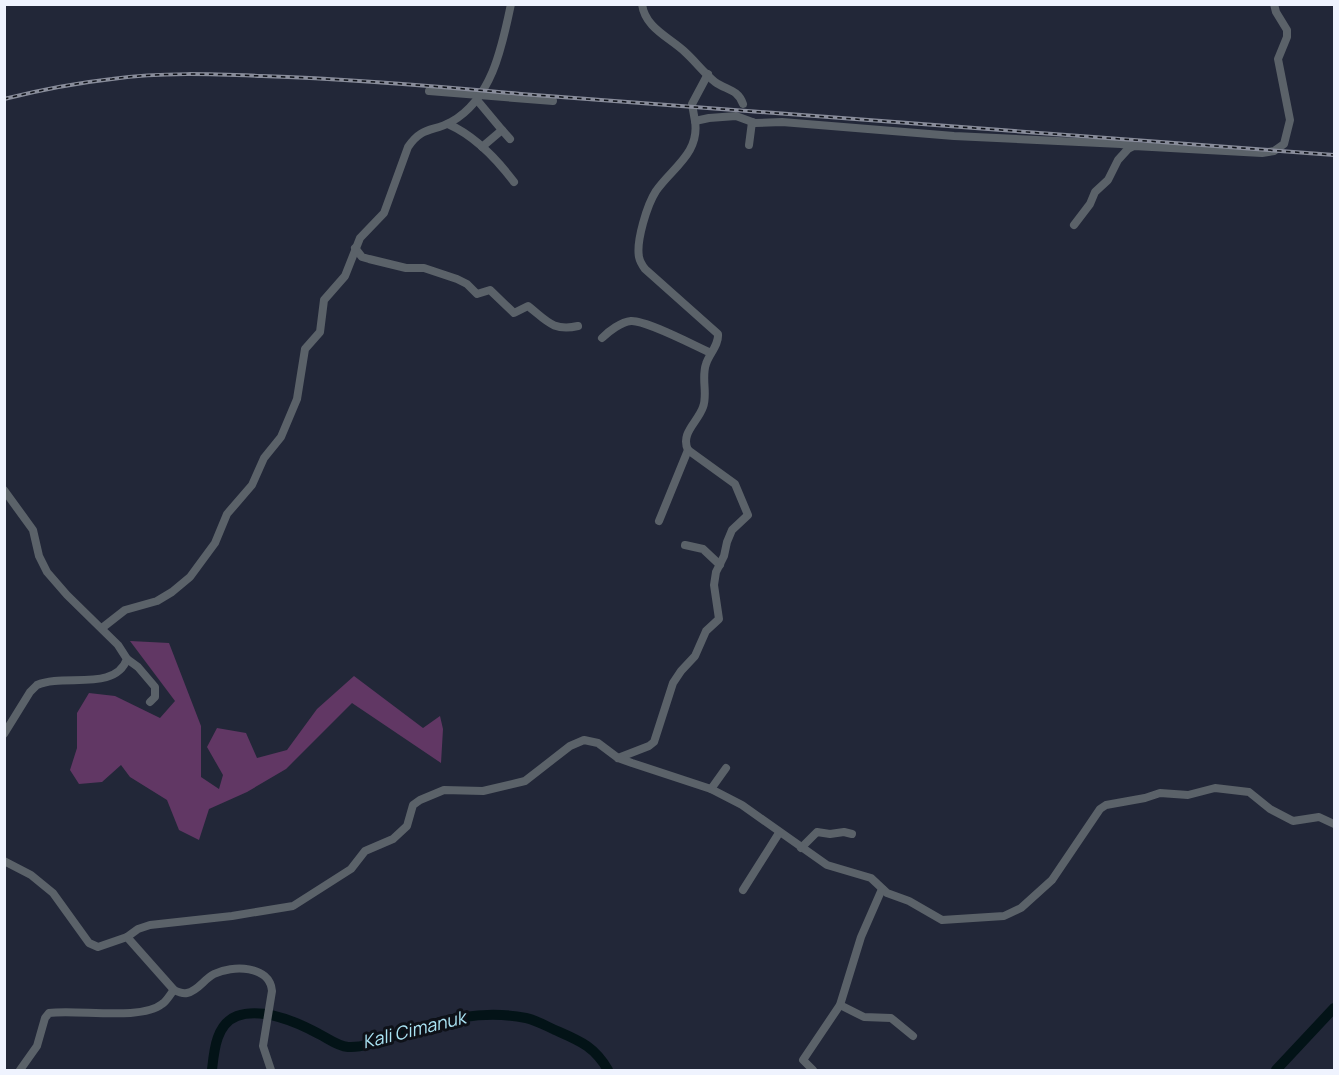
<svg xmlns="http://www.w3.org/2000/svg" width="1339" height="1075" viewBox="0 0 1339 1075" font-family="Manrope,sans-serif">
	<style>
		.green { fill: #613764 }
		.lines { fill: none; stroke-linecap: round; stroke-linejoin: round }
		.river { stroke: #031317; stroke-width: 10 }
		.street { stroke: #5b6269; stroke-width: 8 }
		.rail-casing { stroke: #888c9a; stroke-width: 4 }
		.rail { stroke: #0e1118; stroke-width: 1.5; stroke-dasharray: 4.5; stroke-linecap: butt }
		.labels { text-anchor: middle; stroke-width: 6; stroke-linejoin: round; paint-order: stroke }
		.water-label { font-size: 18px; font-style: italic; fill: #abe4f4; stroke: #0e1118 }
	</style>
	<rect width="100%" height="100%" fill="#222738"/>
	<!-- green -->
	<polygon class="green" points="130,641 169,643 201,726 201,777 219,789 223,775 207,747 217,728 246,733 257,758 287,750 317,709 354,676 423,728 440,716 443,729 441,763 352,703 286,769 247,792 209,809 199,840 179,830 167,800 130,777 121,765 102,782 79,784 70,770 77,748 77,713 89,693 115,696 160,718 175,701"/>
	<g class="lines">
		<!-- river -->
		<g class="river">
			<path d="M212,1070c2,-19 4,-46 25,-54 25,-9 60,6 82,18 10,5 18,12 29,13 18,1 36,-8 53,-14 43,-13 80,-24 125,-15 10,2 20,8 29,12 25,11 39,16 53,40"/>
			<polyline points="1276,1070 1334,1008"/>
		</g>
		<!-- street -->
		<g class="street">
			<path d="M642,4c3,24 27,33 43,48 10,9 19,21 30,30 11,8 23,7 28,22"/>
			<polyline points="429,91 553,101"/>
			<polyline points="477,100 502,130"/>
			<polyline points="695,121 692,104 708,74"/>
			<path d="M448,124c27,12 48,34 66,58"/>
			<polyline points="749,145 752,122"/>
			<polyline points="482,147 502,130 510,139"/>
			<polyline points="1074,225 1090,204 1095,192 1108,180 1118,160 1128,149 1134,146 1262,153 1274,151 1284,144 1290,120 1278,59 1287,37 1287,30 1276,12 1274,4"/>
			<path d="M355,248l7,9 7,2 37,9h18l33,11 10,5 10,10 13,-4 24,23 14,-7c18,14 25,26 50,20"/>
			<path d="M602,338c7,-7 19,-16 29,-17 15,-1 64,25 80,32"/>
			<path d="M4,490l29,40 6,26 8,16 20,23 51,50 9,14c-12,33 -63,14 -90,26l-7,7 -26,42"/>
			<polyline points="659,521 688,450"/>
			<polyline points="685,545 703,549 720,565"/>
			<path d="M102,628l23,-18 32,-9 15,-9 18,-15 25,-34 12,-29 25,-29 12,-27 17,-21 16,-38 8,-50 15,-17 4,-32 21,-24 15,-38 24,-25 24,-66c14,-21 25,-15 43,-25 41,-23 51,-75 60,-118"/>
			<polyline points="127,659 138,667 155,687 155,697 150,702"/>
			<path d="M618,758l31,-12 5,-4 19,-59 8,-12 14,-15 11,-25 13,-12 -5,-34 2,-13 8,-16 3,-14 5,-12 16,-15 -13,-31 -47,-34c-8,-17 10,-28 15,-43 5,-13 -2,-29 3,-43 3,-10 13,-19 12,-30l-73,-65c-3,-4 -5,-7 -6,-12 -3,-16 8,-52 17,-66 16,-23 44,-38 39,-70l14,-3 27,-2 19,7 27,-1 172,14 167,8 13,2"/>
			<polyline points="711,789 726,768"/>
			<polyline points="801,848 817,832 830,834 844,832 852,834"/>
			<path d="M4,861l27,14 22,18 36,50 9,4 29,-10 47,53c4,2 8,4 13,3 11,-2 17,-14 27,-19 18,-9 56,-9 58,17l-9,55 8,24"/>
			<polyline points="743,890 779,833"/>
			<polyline points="127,937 138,929 150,925 232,916 293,906 351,869 365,851 393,839 407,826 413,805 420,800 444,790 483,791 525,781 570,746 584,740 598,743 618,758 632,763 711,789 742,805 827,865 871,878 887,893 909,901 942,920 1004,916 1021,908 1052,880 1100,809 1106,805 1145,798 1160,793 1188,795 1215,788 1249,792 1270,809 1293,821 1319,817 1334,824"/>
			<polyline points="840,1005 864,1017 891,1018 913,1036"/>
			<path d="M20,1070l17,-24 8,-28 4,-5c28,-4 92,8 113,-9 5,-3 8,-10 12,-14"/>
			<polyline points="813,1070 803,1060 840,1005 861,937 882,889"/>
		</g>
		<!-- rail casing -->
		<g class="rail-casing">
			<path id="rail" d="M4,99c36,-9 72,-16 108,-20 50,-7 100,-5 150,-3 87,3 173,10 259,18l813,61"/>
		</g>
		<!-- rail -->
		<use href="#rail" class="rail"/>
	</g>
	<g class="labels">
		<!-- water labels -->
		<g class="water-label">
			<text transform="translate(414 1030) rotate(-14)" y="6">Kali Cimanuk</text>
		</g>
	</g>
	<!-- border -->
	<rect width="1339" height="1075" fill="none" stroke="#eff3fe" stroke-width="12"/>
</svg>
